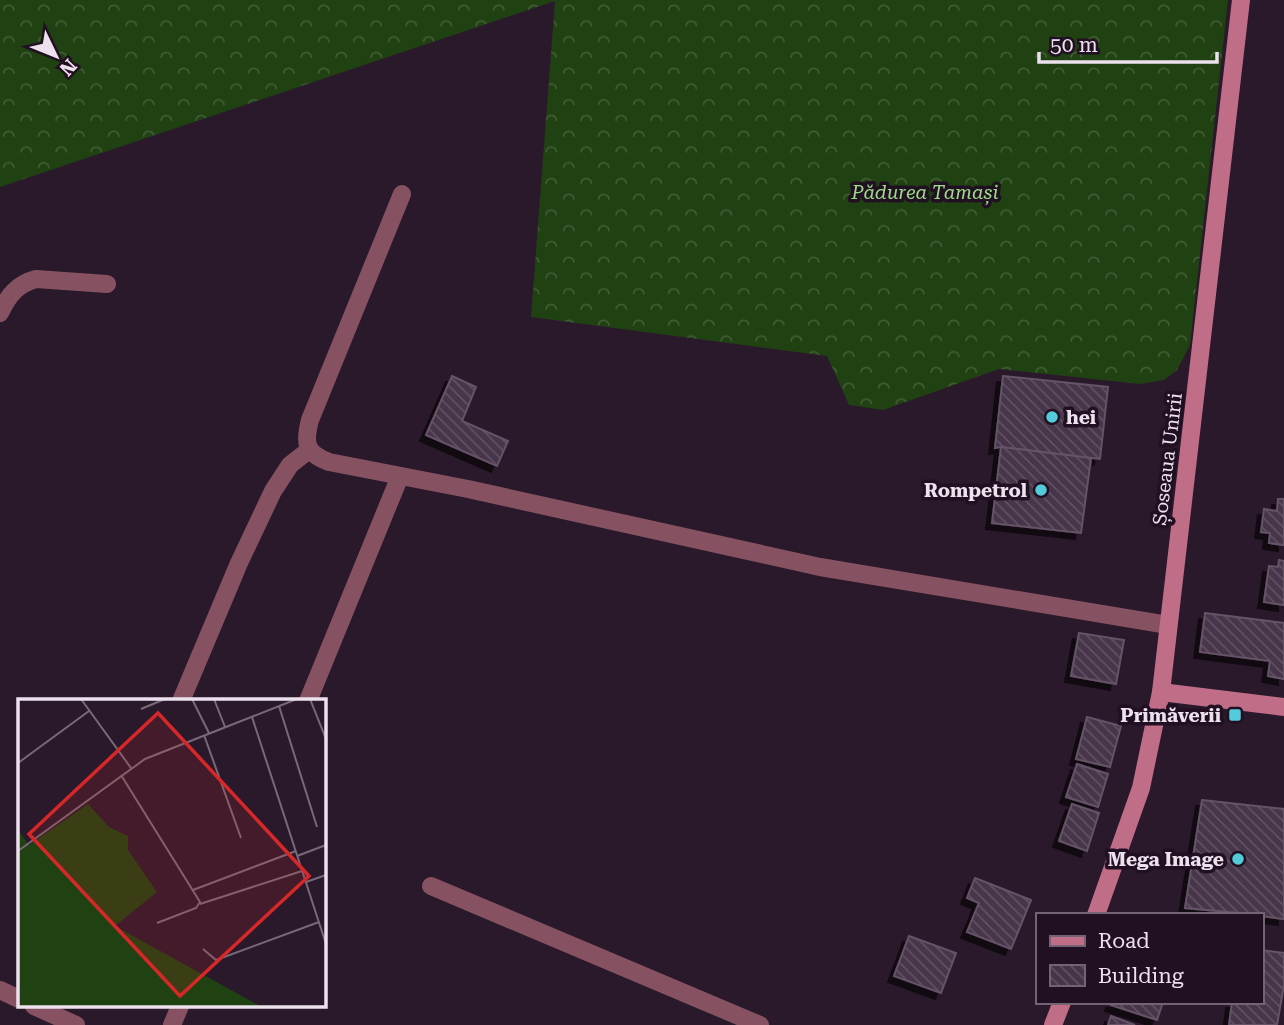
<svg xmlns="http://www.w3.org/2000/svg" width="1284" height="1025" viewBox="0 0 1284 1025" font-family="'Roboto Serif',serif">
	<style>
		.forest { fill: url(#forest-crowns) }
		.building { fill: url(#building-back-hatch); stroke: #655267; stroke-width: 2; filter: url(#shadow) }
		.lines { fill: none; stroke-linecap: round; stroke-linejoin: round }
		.minor { stroke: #865261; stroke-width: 18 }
		.tertiary { stroke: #865261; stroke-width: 18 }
		.secondary { stroke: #c06d87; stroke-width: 18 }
		.poi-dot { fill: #53cbda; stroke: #201021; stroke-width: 2.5 }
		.labels { text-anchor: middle; stroke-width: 7; stroke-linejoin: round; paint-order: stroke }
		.park-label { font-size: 19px; font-style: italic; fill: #9edd88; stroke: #201021 }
		.poi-label { font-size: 19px; font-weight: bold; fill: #ece1ed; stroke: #201021; text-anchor: end }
		.street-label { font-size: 19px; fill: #ece1ed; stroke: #201021 }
		.inset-road { fill: none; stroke: #786979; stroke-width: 2 }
		.view { fill: #d62828; fill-opacity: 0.15; stroke: #d62828; stroke-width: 3.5 }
		.inset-edge { fill: none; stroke: #ece1ed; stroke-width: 3.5 }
	</style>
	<defs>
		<pattern id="forest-crowns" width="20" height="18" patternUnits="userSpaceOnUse" patternTransform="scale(1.75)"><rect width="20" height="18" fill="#204112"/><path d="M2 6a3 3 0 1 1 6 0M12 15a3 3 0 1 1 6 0" fill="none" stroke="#415c35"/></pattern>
		<pattern id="building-back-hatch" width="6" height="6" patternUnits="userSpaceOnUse" patternTransform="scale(1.75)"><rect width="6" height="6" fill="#463448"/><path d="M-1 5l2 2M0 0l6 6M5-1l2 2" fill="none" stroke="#615163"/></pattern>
		<filter id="shadow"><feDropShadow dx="-6" dy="6" stdDeviation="0" flood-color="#0009"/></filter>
	</defs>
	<rect width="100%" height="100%" fill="#2a192b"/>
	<!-- forest -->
	<polygon class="forest" points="0,0 1228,0 1190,345 1177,370 1164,380 1140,384 999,369 883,410 849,405 827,356 531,317 555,1 0,187"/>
	<!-- building -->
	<g class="building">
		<polygon points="452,376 476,387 462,421 508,441 497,466 426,435"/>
		<polygon points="1003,376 1108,387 1100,459 1001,447 995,448"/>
		<polygon points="1001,447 1091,458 1081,533 992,523"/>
		<polygon points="1278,499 1284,499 1284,545 1269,543 1270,533 1261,532 1264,509 1277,511"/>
		<polygon points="1279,560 1284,561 1284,605 1264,602 1269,566 1278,567"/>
		<polygon points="1205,613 1284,623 1284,679 1268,676 1270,661 1200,652"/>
		<polygon points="1079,633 1124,640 1116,684 1071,676"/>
		<polygon points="1087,717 1121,726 1110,767 1076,759"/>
		<polygon points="1077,764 1108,774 1098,807 1066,797"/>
		<polygon points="1202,800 1284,809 1284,919 1261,916 1261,915 1185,908"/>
		<polygon points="1072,804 1099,813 1087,851 1059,841"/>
		<polygon points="975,878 1031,900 1011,949 967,932 979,903 967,898"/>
		<polygon points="909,936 956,953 941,993 894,976"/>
		<polygon points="1261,950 1284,953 1284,985 1277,1025 1229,1025 1232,1002 1261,1002"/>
		<polygon points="1112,1002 1163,1002 1157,1020 1111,1005"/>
		<polygon points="1111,1016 1135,1025 1108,1025"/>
	</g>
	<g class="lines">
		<!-- minor -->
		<g class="minor">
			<path d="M402,194l-92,226c-6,23 -5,33 19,42l139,27 352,78 348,58"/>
			<path d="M0,313c8,-17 17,-29 36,-34l71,5"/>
			<polyline points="181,701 239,563 273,491 290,465 309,450"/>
			<polyline points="308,701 400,476"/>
			<polyline points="431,886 760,1025"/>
			<polyline points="172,1025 180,1006"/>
		</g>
		<!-- tertiary -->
		<g class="tertiary">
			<polyline points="0,990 19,999"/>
			<polyline points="34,1006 76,1025"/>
		</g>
		<!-- secondary -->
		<g class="secondary">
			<polyline points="1161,692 1284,707"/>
			<polyline points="1096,915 1141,788 1161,692 1241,0"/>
			<polyline points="1053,1025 1062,1002"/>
		</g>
	</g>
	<!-- markers -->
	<g class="poi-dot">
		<circle cx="1052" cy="417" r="7"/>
		<circle cx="1041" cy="490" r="7"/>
		<rect x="1228" y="708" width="14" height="14" rx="3.5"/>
		<circle cx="1238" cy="859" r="7"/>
	</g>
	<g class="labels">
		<!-- park labels -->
		<g class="park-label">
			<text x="925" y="199">Pădurea Tamași</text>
		</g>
		<!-- poi labels -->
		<g class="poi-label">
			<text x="1066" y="424" text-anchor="start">hei</text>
			<text x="1027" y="497">Rompetrol</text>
			<text x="1221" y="722">Primăverii</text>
			<text x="1224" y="866">Mega Image</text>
		</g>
		<!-- street labels -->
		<g class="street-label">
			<text transform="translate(1167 459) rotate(-83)" y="7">Șoseaua Unirii</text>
		</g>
	</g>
	<!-- overview -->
	<g transform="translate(18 699)">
		<rect width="308" height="308" fill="#2a192b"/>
		<path d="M70,105l21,23 19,9v14l29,42 -42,34 147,81h-244v-177l11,15z" fill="#204112"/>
		<path class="inset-road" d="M63,0l50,69M174,0l17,34M196,0l11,28M292,0l16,40M261,7l38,121M123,10l24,-10M234,18l74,227M186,36l37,103M0,64l71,-52M103,76l79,127 -4,6 -39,15M0,152l127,-92 152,-60M279,157l29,-11M288,183l20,-7M175,191l103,-39M182,205l102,-33M185,250l13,11 103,-38"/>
		<path class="view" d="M140,14l151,163 -129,120 -151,-162z"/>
		<rect width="308" height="308" class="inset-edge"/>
	</g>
	<!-- legend -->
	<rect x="1036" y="913" width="228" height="91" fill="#201021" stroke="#726473" stroke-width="2"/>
	<rect x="1050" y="936" width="35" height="10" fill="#c06d87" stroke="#726473" stroke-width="2"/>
	<text x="1098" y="948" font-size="21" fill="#ece1ed">Road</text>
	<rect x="1050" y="965" width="35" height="21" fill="url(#building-back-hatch)" stroke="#726473" stroke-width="2"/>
	<text x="1098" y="983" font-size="21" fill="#ece1ed">Building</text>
	<!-- north arrow -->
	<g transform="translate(56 56) rotate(133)" stroke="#201021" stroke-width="5" paint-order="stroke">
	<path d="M0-5L12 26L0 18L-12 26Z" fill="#ece1ed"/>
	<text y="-10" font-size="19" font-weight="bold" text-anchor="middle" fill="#ece1ed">N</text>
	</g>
	<!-- scale -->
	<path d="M1039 52v10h178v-10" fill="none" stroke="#ece1ed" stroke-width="3.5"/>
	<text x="1050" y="52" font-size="21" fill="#ece1ed" stroke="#201021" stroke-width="5" paint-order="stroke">50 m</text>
</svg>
